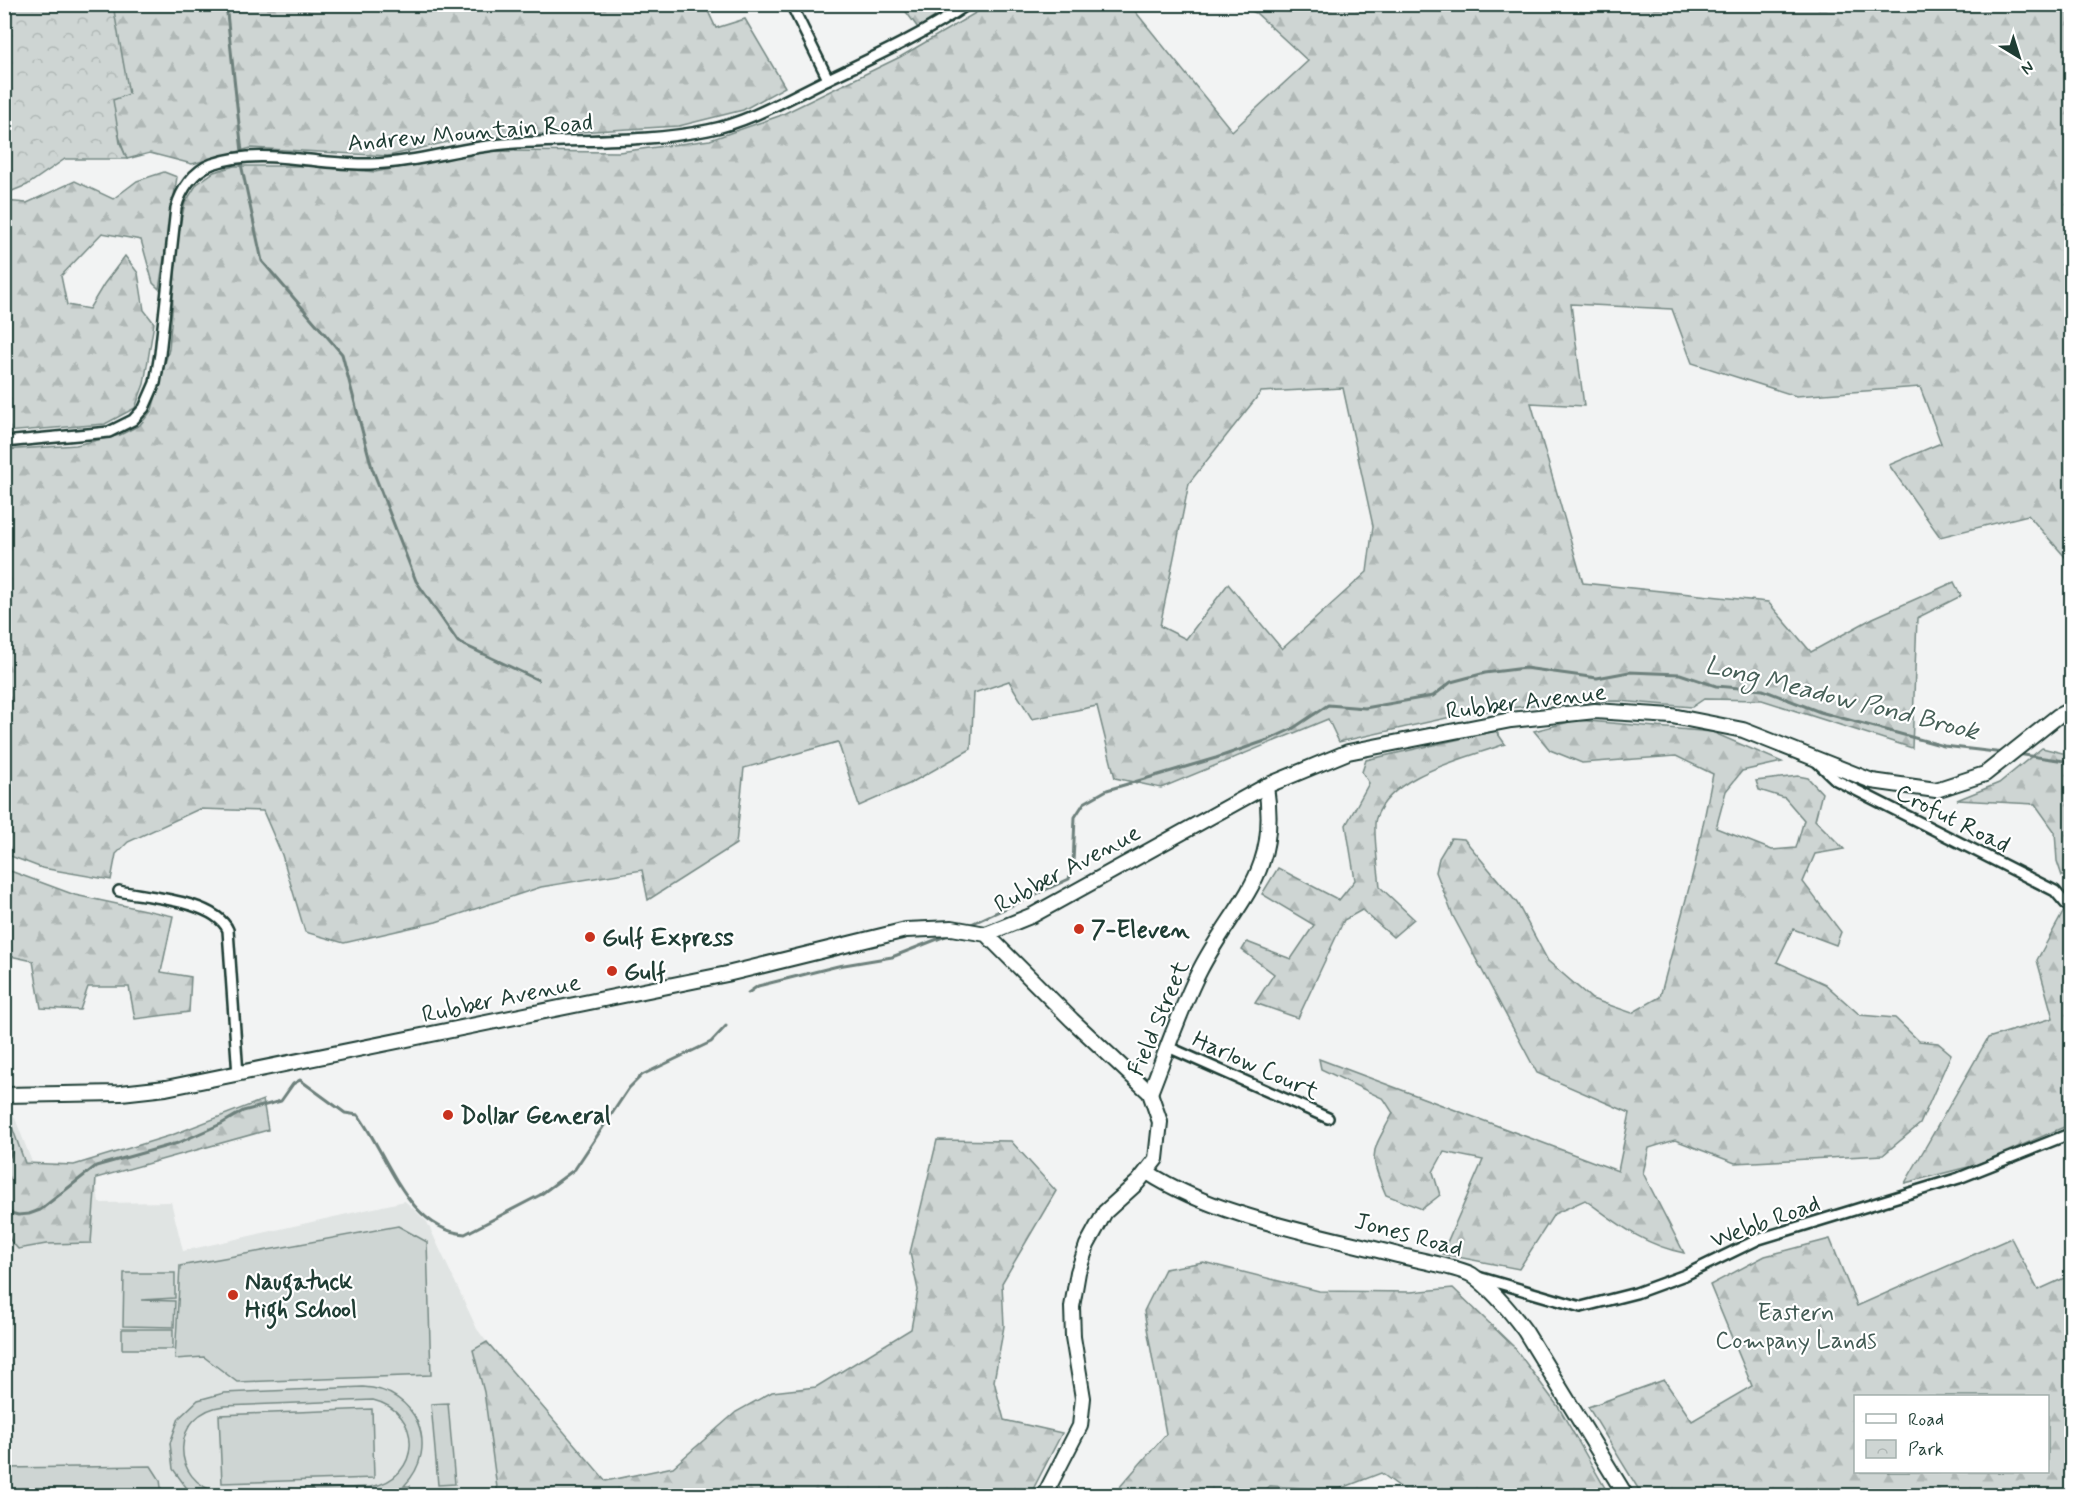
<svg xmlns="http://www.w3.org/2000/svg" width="2076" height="1500" viewBox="0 0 2076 1500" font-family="Mynerve,sans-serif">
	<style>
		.built { fill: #e0e4e3 }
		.grass { fill: #ced5d3; stroke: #768984; stroke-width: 1.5; fill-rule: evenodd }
		.forest { fill: url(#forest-firs); stroke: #768984; stroke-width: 1.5; fill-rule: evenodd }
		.park { fill: url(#park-crowns); stroke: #768984; stroke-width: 1.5 }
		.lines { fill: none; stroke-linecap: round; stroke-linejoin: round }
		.stream { stroke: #6d807b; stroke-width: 3 }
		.street-casing { stroke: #1f3d34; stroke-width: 14 }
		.secondary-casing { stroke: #1f3d34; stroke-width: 18 }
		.street { stroke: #fff; stroke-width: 9 }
		.secondary { stroke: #fff; stroke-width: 14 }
		.poi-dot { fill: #c8321e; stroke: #fff; stroke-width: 2 }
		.labels { text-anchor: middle; stroke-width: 4.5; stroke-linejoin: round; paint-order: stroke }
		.street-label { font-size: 24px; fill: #1f3d34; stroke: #fff }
		.poi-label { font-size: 24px; font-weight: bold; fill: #1f3d34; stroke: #fff; text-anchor: start }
		.park-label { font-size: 24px; fill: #425b54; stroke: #fff }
		.water-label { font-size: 26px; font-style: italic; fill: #465f57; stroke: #fff }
	</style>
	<defs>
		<pattern id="forest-firs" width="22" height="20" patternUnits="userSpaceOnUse" patternTransform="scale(1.5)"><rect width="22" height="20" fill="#ced5d3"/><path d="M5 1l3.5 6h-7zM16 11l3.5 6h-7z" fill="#b0b8b6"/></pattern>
		<pattern id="park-crowns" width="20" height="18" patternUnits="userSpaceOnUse" patternTransform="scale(1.5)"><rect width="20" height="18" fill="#ced5d3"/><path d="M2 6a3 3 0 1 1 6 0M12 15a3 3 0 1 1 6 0" fill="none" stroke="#b0b8b6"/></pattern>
	</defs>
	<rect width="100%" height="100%" fill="#f2f3f3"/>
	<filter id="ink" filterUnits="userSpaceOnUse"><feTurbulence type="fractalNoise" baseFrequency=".0167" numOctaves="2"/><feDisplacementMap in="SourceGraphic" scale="12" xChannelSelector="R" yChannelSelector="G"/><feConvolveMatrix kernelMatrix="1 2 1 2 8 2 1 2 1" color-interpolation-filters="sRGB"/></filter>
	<g filter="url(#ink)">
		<!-- built -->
		<polygon class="built" points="4,1108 11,1108 44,1193 96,1178 99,1203 171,1202 183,1251 405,1201 427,1222 477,1329 603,1495 5,1496"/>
		<!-- grass -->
		<g class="grass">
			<polygon points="398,1226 427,1242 431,1375 237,1382 204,1357 175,1359 180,1266"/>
			<polygon points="124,1273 175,1273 175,1298 141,1300 175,1301 174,1327 123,1326"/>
			<rect x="122" y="1329" width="51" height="20"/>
			<path d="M363,1387c53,2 79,60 41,99h6l-1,9h-223l5,-1 -18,-25 -3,-26 9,-25 19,-18 26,-7zM373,1400c51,12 49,79 -3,87l-149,6c-53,-11 -50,-81 3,-87z"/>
			<polygon points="448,1403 455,1484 438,1485 431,1404"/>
			<polygon points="372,1409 374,1478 222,1483 219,1415"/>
			<polygon points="151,1466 160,1480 162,1495 7,1496 5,1492 5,1468"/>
		</g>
		<!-- forest -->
		<g class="forest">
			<path d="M1985,4l23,5 6,-4h57v565l-5,-12 -38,-43 -88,22 -51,-72 52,-22 -21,-56 -124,9 -104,-33 -20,-54 -101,-5 13,102 -53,-3 52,180 185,19 43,50 62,-34 81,-36 7,14 -44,22 -5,130 -150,-48 -58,-1 -12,8 -74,-6 -62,1 -96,13 -121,27 -11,-23 -167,69 -46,-10 -18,-72 -65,13 -23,-38 -35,12 -3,56 -62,35 -50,22 -21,-64 -94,26 -8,76 -88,56 -6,-30 -101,17 -105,35 -92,21 -39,-11 -23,-77 -19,-44 -64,-2 -71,33 -12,12 -5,26 -69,-12 -37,-14 -1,-404 72,-5 44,-10 20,-10 12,-15 17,-61 9,-115 7,-31 12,-19 17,-12 20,-6h78l63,6 113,-21 131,1 91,-12 69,-24 121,-59 89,-52h141l102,126 76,-70 -52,-48 -19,-8zM1343,388l30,138 -6,46 -85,77 -54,-65 -42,55 -26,-13 29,-143 72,-91z"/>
			<path d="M104,5h601l11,23 29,-9 40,68 -42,23 -64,16 -219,13 -72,17 -137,-8 -59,16 -42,-11 -23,6c-20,-46 -18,-104 -23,-154z"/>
			<polygon points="901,5 953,5 918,28"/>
			<polygon points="164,172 177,177 159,289 153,283 141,240 102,233 61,276 67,305 89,309 104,284 125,256 138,273 144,310 154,323 144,384 135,408 105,424 5,432 5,201 27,203 75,181 113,199 137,181"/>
			<path d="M1577,720l135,12 70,30 -40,9 -16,20 -10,37 56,22 24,-2 8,-28 -19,-22 -26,-8 -3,-9 42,-5 10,2 14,15 -7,27 29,29 -29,5 -12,28 38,50 -5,13 -43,-16 -16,33 48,22 35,31 35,3 24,23 19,2 13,11 -31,70 -37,31 -148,8 -60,-23 -26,8 -6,25 41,80c-41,-8 -67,-30 -99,-53l-31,14 -35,55 -77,-15 41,-94 -39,-8 -11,20 7,23 -18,14 -36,-14c-19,-44 -14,-42 7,-82l-9,-14 -63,-30 -2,-10 299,112 12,-58 -93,-40 -84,-157 -17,-44 3,-14 12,-20 13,1 53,64 31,58 44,38 40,14 28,-16 35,-132 18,-91 -37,-18 -94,7 -32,-13 -16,-19z"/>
			<path d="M1496,731l9,13c-40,15 -114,30 -129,74 -4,10 3,55 4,69l34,32 -21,18 -31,-27 -18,10 -46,98 -43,-15 19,-29 -32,-24 5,-8 44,17 23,-34 -52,-31 16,-26 61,32 16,-20 -9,-55 23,-42 -7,-11 4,-12z"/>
			<polygon points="2042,748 2071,755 2071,877 2062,876 2057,861 2055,832 2035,804 1957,800 1999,783"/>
			<polygon points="5,869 75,895 173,916 161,972 191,977 189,1012 135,1019 129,987 88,987 80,1010 41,1008 33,961 5,955"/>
			<polygon points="2064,911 2072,937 2071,1124 1976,1165 1905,1183 1988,1038 2053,1018 2037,960"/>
			<polygon points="263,1100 268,1130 96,1178 91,1243 46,1244 18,1249 5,1234 5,1113 7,1113 25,1163 74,1165 172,1135"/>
			<polygon points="937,1140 1011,1141 1056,1191 1002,1283 1004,1326 994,1381 1004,1420 1062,1433 1030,1495 1005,1495 967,1490 963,1496 498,1495 484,1392 473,1350 487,1342 606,1481 673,1467 736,1412 772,1392 816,1387 911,1329 918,1290 910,1253"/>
			<path d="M2011,1238l27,52 33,-15v220h-429l-54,-88 76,-27 28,41 60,-35 -42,-101 55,-29 65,-17 27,67zM1856,1396h192v76h-192z"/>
			<polygon points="1203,1262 1319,1291 1411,1292 1453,1288 1514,1347 1559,1408 1609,1495 1411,1495 1381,1473 1337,1490 1270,1486 1259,1495 1117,1495 1118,1489 1166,1434 1144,1311 1165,1269"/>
		</g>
		<!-- park -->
		<polygon class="park" points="5,4 113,5 129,94 113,100 120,143 127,159 65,159 27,185 5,194"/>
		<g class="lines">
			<!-- stream -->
			<g class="stream">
				<polyline points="226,4 242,152"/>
				<polyline points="241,164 262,261 342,354 372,468 416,581 458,642 538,680"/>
				<polyline points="2017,754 2072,762"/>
				<polyline points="967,926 1069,879 1073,864 1075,817 1084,803 1107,790 1216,758 1268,740 1292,729 1328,705 1365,708 1433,696 1451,682 1485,673 1525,668 1597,678 1629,672 1680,674 1716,686 1763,690 1820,712 1944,746 2004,753"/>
				<polyline points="748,993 758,986 838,966 892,957 953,933"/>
				<polyline points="4,1131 11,1153 4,1167"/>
				<path d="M4,1211l14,4 11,-1 11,-4 56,-44 82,-23 43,-19 22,-13 38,-10 12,-17 7,-4 45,33 13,2c30,40 49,114 107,119l75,-39 35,-26 54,-81 13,-13 69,-33 15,-16"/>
			</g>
			<!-- street casing -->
			<g class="street-casing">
				<g id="street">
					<polyline points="791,4 828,79"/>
					<path d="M4,442l105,-10 24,-12 11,-12 11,-25 5,-29 16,-146c5,-18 17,-37 36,-44 51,-18 106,2 158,0 45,-1 89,-16 134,-20 68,-6 137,0 204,-14 41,-8 79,-31 116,-49 50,-24 99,-46 144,-77"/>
					<polyline points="1817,762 1836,780 2055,891 2072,911"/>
					<path d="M119,891c29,6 96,10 109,39l10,145"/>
					<polyline points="1168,1047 1328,1118"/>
					<polyline points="1478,1277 1581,1307 1636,1293 1685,1275 1759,1239 1959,1178 2072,1133"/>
				</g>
			</g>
			<!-- secondary casing -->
			<g class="secondary-casing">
				<g id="secondary">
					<polyline points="986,934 1033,915 1266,786 1348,752 1511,720 1595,711 1672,716 1743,730 1872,781 1936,790 1985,774 2058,716 2072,709"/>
					<path d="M1150,1093c16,-40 30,-84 50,-123 36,-70 80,-95 66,-184"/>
					<polyline points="4,1095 121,1093 166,1088 727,974 906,930 952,928 986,934 1072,1020 1150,1093 1160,1122 1156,1159 1138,1182 1105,1212 1087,1245 1078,1272 1072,1307 1073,1337 1083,1398 1080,1426 1044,1496"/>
					<path d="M1147,1172c68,45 175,63 255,84 15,4 59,12 70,19 20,14 39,37 53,56l101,165"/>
				</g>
			</g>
			<!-- street -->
			<use href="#street" class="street"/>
			<!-- secondary -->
			<use href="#secondary" class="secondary"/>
		</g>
	</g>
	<!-- markers -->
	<g class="poi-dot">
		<circle cx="1079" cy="929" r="6"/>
		<circle cx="590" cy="937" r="6"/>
		<circle cx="612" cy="971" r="6"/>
		<circle cx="448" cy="1115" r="6"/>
		<circle cx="233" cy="1295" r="6"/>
	</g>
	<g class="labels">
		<!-- street labels -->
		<g class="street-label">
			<text transform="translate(470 132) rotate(-5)" y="8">Andrew Mountain Road</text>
			<text transform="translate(1526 701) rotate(-7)" y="8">Rubber Avenue</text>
			<text transform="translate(1953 818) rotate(27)" y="8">Crofut Road</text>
			<text transform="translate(1067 868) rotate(-28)" y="8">Rubber Avenue</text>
			<text transform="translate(501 998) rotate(-12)" y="8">Rubber Avenue</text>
			<text transform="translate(1158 1018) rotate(-67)" y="8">Field Street</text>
			<text transform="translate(1256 1065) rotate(24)" y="8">Harlow Court</text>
			<text transform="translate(1765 1221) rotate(-20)" y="8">Webb Road</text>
			<text transform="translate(1409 1234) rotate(15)" y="8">Jones Road</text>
		</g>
		<!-- poi labels -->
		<g class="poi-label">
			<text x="1091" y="937">7-Eleven</text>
			<text x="602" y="945">Gulf Express</text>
			<text x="624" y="979">Gulf</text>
			<text x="460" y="1123">Dollar General</text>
			<text x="245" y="1289">Naugatuck<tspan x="245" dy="28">High School</tspan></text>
		</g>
		<!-- park labels -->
		<g class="park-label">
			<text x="1796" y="1320">Eastern<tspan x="1796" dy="28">Company Lands</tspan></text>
		</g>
		<!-- water labels -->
		<g class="water-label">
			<text transform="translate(1842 697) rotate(14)" y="9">Long Meadow Pond Brook</text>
		</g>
	</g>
	<!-- margin -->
	<rect width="2076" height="1500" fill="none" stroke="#fff" stroke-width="24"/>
	<rect x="12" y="12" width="2052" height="1476" fill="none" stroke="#1f3d34" stroke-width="2" filter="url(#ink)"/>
	<!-- legend -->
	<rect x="1854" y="1395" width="195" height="78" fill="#ffffff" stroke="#a5b1ae" stroke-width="1.5"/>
	<rect x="1866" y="1414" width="30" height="9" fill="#ffffff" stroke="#a5b1ae" stroke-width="1.5"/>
	<text x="1908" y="1425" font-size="18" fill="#1f3d34">Road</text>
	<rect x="1866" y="1440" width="30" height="18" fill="url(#park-crowns)" stroke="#a5b1ae" stroke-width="1.5"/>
	<text x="1908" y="1455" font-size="18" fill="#1f3d34">Park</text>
	<!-- north arrow -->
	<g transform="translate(2019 57) rotate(142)" stroke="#ffffff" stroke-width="4.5" paint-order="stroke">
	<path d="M0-4.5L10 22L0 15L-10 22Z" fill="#1f3d34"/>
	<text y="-9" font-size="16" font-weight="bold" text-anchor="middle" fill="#1f3d34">N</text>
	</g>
</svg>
